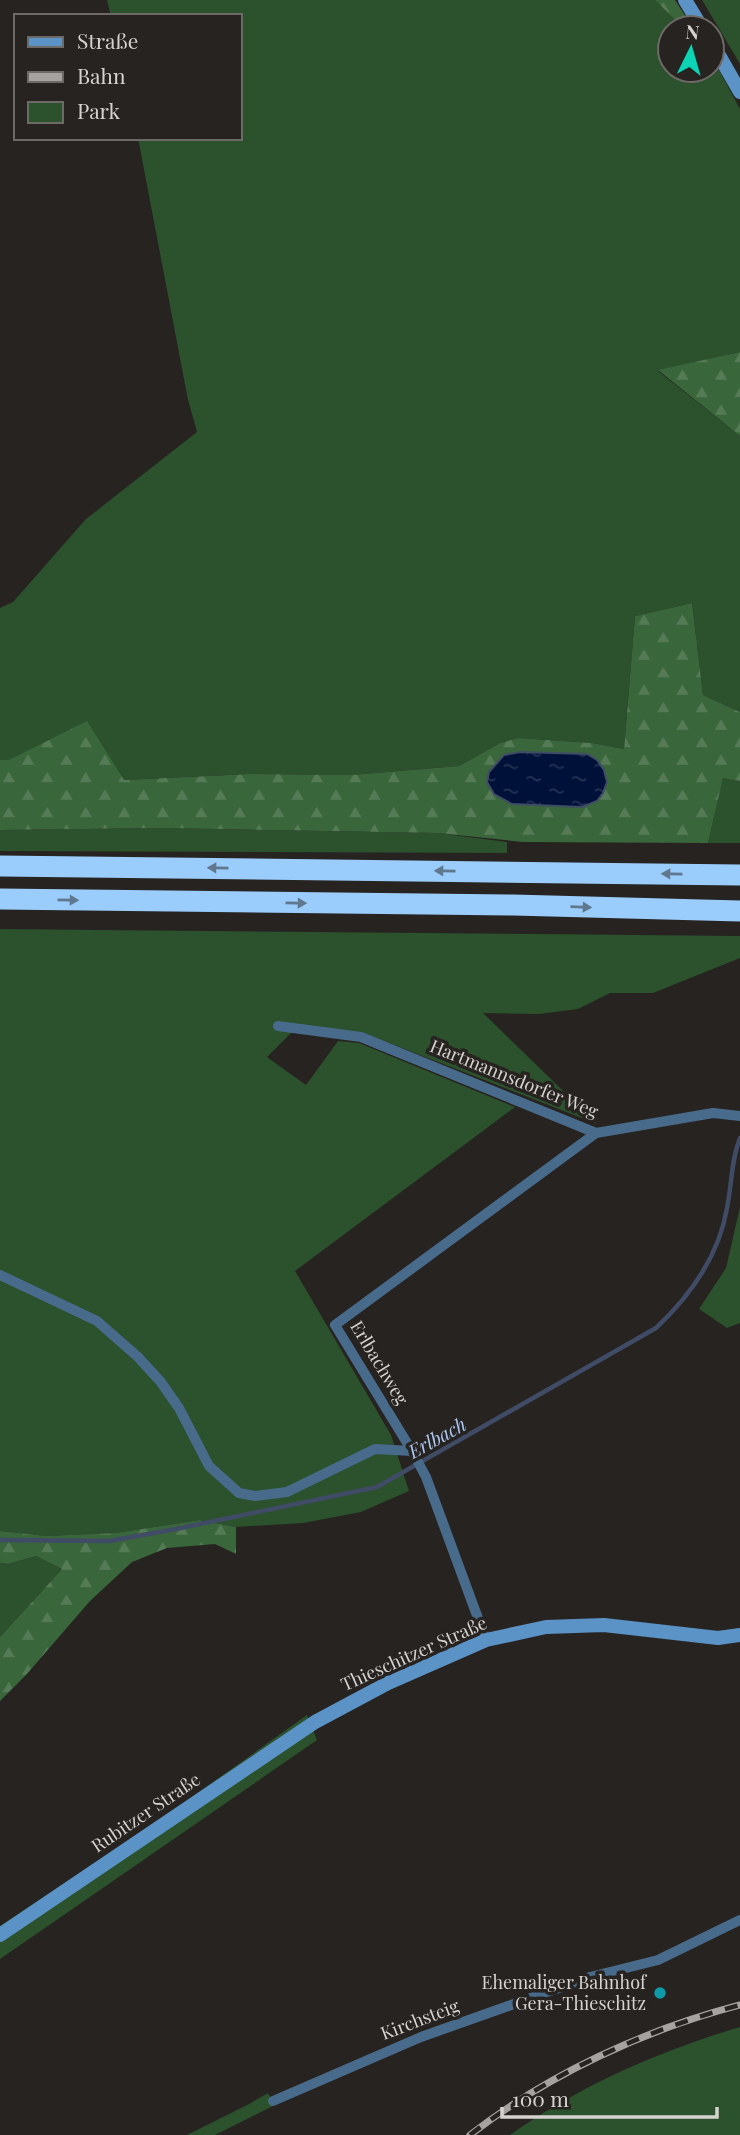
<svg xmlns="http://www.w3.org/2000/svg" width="740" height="2135" viewBox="0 0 740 2135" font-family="'Playfair Display',serif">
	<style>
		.green { fill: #2b512d }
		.forest { fill: url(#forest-firs); fill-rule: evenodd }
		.water { fill: url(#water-ripples); stroke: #404b66; stroke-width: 2 }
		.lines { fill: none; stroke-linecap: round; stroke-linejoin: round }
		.stream { stroke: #404b66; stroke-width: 4.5 }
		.street { stroke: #496b8b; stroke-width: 10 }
		.secondary { stroke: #5b93c7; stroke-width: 14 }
		.highway { stroke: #9accfc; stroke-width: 21 }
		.rail-casing { stroke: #a5a2a0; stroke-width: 7 }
		.rail { stroke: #272320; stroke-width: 4.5; stroke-dasharray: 13; stroke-linecap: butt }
		.oneway { fill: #60788e }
		.culture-dot { fill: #0f9aa8; stroke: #272320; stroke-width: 2.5 }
		.labels { text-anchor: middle; stroke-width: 7; stroke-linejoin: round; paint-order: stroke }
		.street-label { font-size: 18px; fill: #d5d2d0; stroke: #272320 }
		.poi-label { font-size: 18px; fill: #d5d2d0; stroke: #272320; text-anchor: end }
		.water-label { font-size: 19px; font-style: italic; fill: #abc6f2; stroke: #272320 }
	</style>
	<defs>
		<pattern id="forest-firs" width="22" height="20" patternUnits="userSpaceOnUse" patternTransform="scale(1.75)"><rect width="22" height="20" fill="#39663b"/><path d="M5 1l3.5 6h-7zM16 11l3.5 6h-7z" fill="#557b56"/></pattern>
		<pattern id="water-ripples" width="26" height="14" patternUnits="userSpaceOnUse" patternTransform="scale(1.75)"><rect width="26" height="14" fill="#001139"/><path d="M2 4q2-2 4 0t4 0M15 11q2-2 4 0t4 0" fill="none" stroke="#243355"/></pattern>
	</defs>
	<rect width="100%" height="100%" fill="#272320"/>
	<!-- green -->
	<g class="green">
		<polygon points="107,0 655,0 683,28 670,28 670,70 712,70 712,57 740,109 740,352 658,371 740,436 740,712 703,695 692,603 635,616 624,749 592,743 518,738 500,743 459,766 351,775 250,774 124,780 0,760 0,608 13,602 86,519 197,432 188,400 138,138 240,138 240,16 111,16"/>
		<polygon points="702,0 740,0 740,64"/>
		<polygon points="723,777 740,781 740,843 708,843"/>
		<polygon points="163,828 438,833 507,842 507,853 0,851 0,830"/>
		<polygon points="0,929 740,936 740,958 653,993 610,993 578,1009 539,1014 483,1013 597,1124 361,1032 291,1033 267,1057 306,1085 338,1041 359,1043 515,1107 295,1271 391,1435 409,1491 361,1512 303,1523 236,1527 200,1520 115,1533 46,1536 0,1531"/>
		<polygon points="740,1207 740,1323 727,1328 699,1309 726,1268"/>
		<polygon points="36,1556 62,1569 0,1637 0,1563 8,1564"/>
		<polygon points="307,1715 317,1740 0,1959 0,1926 171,1812"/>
		<path d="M740,2027v108h-230c69,-49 149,-84 230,-108z"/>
		<polygon points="268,2093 275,2105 215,2135 187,2135 249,2104"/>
	</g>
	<!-- forest -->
	<g class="forest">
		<polygon points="655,0 675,0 693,28 683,28"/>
		<polygon points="740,352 740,436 658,370"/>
		<path d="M692,603l11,92 37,17v69l-17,-3 -15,65 -185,-1 -85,-9 -275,-5 -163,2v-70h9l78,-39 37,59 126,-6 101,1 108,-9 41,-23 18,-5 74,5 32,6 11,-133zM520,752l66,2 11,6 7,10 -22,37 -70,-3 -8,-49z"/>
		<polygon points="200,1520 236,1527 236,1554 215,1544 167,1548 132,1562 90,1601 26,1675 0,1701 0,1637 62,1569 36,1556 8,1564 0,1563 0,1531 46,1536 115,1533"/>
	</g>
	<!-- water -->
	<polygon class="water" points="520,752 587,754 597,760 604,770 607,782 603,793 597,801 582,807 512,804 494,794 487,782 489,772 504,755"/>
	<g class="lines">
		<!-- stream -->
		<path class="stream" d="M0,1540l109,1 67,-12 201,-42 279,-159c35,-33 63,-72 71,-120 5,-24 4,-48 13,-70"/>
		<!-- street -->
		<g class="street">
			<polyline points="278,1026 361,1037 596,1133 713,1113 740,1116"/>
			<polyline points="0,1275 97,1321 138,1357 160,1381 179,1408 209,1466 239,1493 255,1496 287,1492 375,1449 412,1451"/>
			<polyline points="486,1640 426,1477 412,1451 335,1325 596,1133"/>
			<polyline points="273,2101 421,2037 590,1977 658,1960 740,1920"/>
		</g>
		<!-- secondary -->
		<g class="secondary">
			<polyline points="685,0 702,28"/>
			<polyline points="712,43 740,92"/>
			<polyline points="0,1935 315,1722 388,1683 486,1640 546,1627 604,1625 718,1638 740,1635"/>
		</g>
		<!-- highway -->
		<g class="highway">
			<polyline points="0,866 740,875"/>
			<polyline points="0,899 513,905 740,911"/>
		</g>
		<!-- rail casing -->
		<g class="rail-casing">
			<path id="rail" d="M470,2135c79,-61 174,-105 270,-130"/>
		</g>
		<!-- rail -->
		<use href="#rail" class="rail"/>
	</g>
	<!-- one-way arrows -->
	<defs><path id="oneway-solid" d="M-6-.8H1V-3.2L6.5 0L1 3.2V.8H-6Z" transform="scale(1.75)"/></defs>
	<g class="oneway">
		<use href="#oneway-solid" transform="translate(218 868) rotate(-179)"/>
		<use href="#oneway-solid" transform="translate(445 871) rotate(-179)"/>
		<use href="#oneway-solid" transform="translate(672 874) rotate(-179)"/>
		<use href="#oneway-solid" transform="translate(68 900) rotate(1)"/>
		<use href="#oneway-solid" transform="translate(296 903) rotate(1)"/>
		<use href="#oneway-solid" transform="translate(581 907) rotate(2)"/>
	</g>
	<!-- markers -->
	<circle class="culture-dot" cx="660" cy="1993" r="7"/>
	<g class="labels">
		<!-- street labels -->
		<g class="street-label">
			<text transform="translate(514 1079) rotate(22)" y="6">Hartmannsdorfer Weg</text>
			<text transform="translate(379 1363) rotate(59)" y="6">Erlbachweg</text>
			<text transform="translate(414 1654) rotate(-24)" y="6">Thieschitzer Straße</text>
			<text transform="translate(146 1813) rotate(-34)" y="6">Rubitzer Straße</text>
			<text transform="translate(420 2020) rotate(-21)" y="6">Kirchsteig</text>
		</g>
		<!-- poi labels -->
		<g class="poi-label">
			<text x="646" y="1989">Ehemaliger Bahnhof<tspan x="646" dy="21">Gera-Thieschitz</tspan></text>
		</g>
		<!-- water labels -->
		<g class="water-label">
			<text transform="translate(437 1438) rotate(-29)" y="7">Erlbach</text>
		</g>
	</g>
	<!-- legend -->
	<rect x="14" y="14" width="228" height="126" fill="#272320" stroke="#6d6966" stroke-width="2"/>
	<rect x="28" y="37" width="35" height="10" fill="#5b93c7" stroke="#6d6966" stroke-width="2"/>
	<text x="77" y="49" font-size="21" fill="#d5d2d0">Straße</text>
	<rect x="28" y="72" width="35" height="10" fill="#a5a2a0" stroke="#6d6966" stroke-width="2"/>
	<text x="77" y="84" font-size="21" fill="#d5d2d0">Bahn</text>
	<rect x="28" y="102" width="35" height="21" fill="#2b512d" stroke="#6d6966" stroke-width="2"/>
	<text x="77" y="119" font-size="21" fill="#d5d2d0">Park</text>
	<!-- north arrow -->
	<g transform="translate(691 49) rotate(5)"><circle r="33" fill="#272320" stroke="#6d6966" stroke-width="2"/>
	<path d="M0-5L12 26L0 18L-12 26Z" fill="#0bd5b5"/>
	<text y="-10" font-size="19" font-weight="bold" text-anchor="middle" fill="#d5d2d0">N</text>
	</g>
	<!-- scale -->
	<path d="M502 2107v10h215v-10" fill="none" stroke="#d5d2d0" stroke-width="3.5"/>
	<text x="512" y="2107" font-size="21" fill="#d5d2d0" stroke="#272320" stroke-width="5" paint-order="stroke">100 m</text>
</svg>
